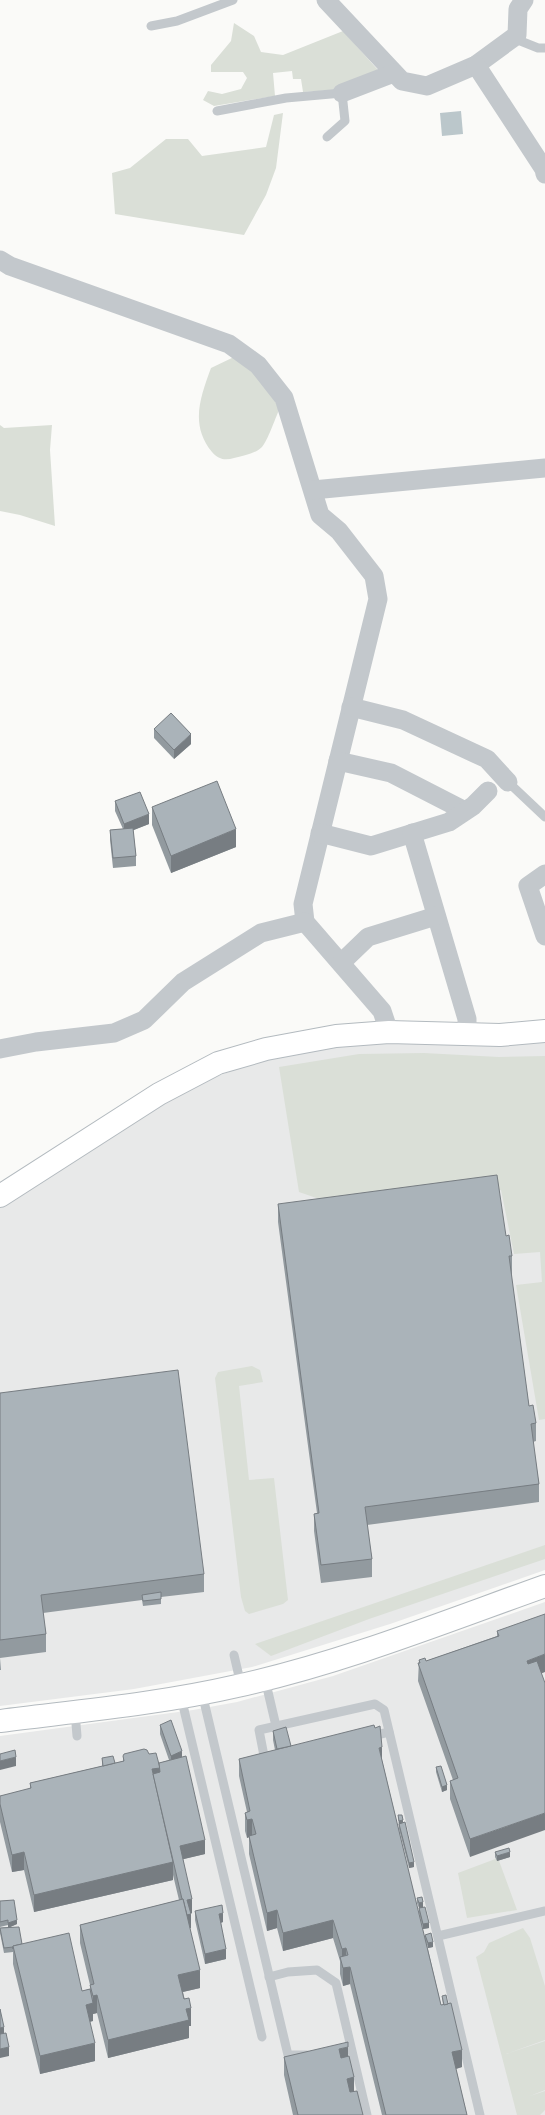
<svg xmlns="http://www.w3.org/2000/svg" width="545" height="2115" viewBox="0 0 545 2115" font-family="'Nunito Sans',sans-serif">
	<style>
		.built { fill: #e8e9e9 }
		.green { fill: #dadfd7 }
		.water { fill: #bbc7cb }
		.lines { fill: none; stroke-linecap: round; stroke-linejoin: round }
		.secondary-casing { stroke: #b3babf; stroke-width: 24 }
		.lane { stroke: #c3c8cc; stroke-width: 9 }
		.street { stroke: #c3c8cc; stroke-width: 19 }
		.secondary { stroke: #fff; stroke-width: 22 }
		.wall { fill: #929a9f }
		.shaded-wall { fill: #777d82 }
		.building { fill: #aab3b9; stroke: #777d82 }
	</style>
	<rect width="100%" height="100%" fill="#fafaf8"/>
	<!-- built -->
	<g class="built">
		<polygon points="545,1040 545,1570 390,1624 252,1667 134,1689 0,1706 0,1208 154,1108 202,1082 256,1062 353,1043"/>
		<polygon points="545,1602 545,2115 0,2115 0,1736 193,1710 237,1702 333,1676"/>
	</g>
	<!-- green -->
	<g class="green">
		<polygon points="234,23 254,36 261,52 283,55 343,31 378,70 335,90 303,92 301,79 293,79 292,71 273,73 275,96 214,106 203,100 208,91 222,94 241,89 247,78 243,72 211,72 211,65 231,41"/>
		<polygon points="283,113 276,168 266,195 244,235 115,214 112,173 130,168 166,139 188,139 202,156 266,147 274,115"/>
		<path d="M236,356c20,17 33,28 43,54 -4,9 -11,30 -17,37 -7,7 -19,9 -28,11 -9,3 -16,1 -22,-6 -22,-27 -12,-54 -1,-84z"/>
		<polygon points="0,425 4,428 52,425 50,450 55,526 20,515 0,511"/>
		<polygon points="424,1053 499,1057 545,1056 545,1419 539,1420 516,1285 542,1282 540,1252 514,1254 501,1190 332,1212 331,1203 299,1192 279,1067 359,1054"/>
		<polygon points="252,1366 260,1370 263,1382 239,1386 249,1480 274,1478 288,1600 283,1604 249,1614 245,1611 241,1597 215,1378 218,1372"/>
		<polygon points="545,1545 545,1559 369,1619 271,1656 255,1644"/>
		<polygon points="498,1858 517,1910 467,1918 458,1873"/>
		<polygon points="523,1928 530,1938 545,1986 545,2040 506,2054 545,2041 545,2090 530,2096 545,2091 545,2110 540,2115 517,2115 476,1957 484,1952 489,1943"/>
	</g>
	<!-- water -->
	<polygon class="water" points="461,111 463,134 442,136 440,113"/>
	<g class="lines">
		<!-- secondary casing -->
		<g class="secondary-casing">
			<g id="secondary">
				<polyline points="0,1196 159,1094 218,1063 266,1049 336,1036 389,1032 500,1035 545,1031"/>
				<path d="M0,1721c79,-10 159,-17 237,-35 105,-23 207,-64 308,-100"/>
			</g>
		</g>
		<!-- lane -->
		<g class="lane">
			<polyline points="151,26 177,21 233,0"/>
			<polyline points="513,38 538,48 545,48"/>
			<polyline points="217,111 286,98 342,93 345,121 327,137"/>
			<polyline points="508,782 545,817"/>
			<polyline points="234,1655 241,1685"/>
			<polyline points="265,1679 276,1726"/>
			<polyline points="202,1693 288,2055 307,2055"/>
			<polyline points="181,1697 262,2037"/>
			<polyline points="75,1712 77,1736"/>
			<polyline points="368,1737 389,1732"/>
			<polyline points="268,1760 265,1761 259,1730 375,1704 384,1710 480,2115"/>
			<polyline points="438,1936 545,1911"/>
			<polyline points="269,1977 288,1972 317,1970 336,1983 367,2115"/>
		</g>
		<!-- street -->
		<g class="street">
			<polyline points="326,0 402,81 427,86 476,65 517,35 518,9 524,0"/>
			<polyline points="476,65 544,169 545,174"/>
			<polyline points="342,93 394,73"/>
			<polyline points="0,260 10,266 229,344 258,365 284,398 320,515 339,531 374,576 378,599 303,904 305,922 382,1011 389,1032"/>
			<polyline points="313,490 545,468"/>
			<polyline points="351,707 403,720 487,759 508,782"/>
			<polyline points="338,761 391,773 465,811"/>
			<polyline points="320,833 371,846 449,822 473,806 488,791"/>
			<polyline points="412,833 467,1019 467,1034"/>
			<polyline points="545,874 528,886 545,936"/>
			<polyline points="341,963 368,937 436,916"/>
			<polyline points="0,1049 36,1042 114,1033 144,1020 183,982 261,933 305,922"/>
		</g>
		<!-- secondary -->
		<use href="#secondary" class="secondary"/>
	</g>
	<!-- wall -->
	<g class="wall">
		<polygon points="154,729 191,744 174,759 154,738"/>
		<polygon points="115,801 149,824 133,830 136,856 136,866 113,868 110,840 110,830 123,829 115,811"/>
		<polygon points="152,807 236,847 171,873 152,825"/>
		<polygon points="278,1204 506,1236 512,1256 512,1274 511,1274 529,1406 536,1423 536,1441 533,1442 539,1484 539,1502 367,1525 372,1559 372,1577 321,1583 314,1531 314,1514 317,1513 278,1222"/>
		<polygon points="0,1393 204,1574 204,1592 161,1597 161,1604 143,1606 142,1600 43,1613 46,1634 46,1652 0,1658 1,1670 0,1670"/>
		<polygon points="497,1631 542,1673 470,1857 450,1799 450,1781 453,1780 418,1681 419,1660 426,1661 497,1636"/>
		<polygon points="160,1725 182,1757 205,1854 183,1859 192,1913 190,1913 191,1928 190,1928 200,1988 183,1992 191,2026 189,2026 189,2038 108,2058 97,2013 93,2014 93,2021 90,2022 95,2061 40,2074 13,1964 13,1952 4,1953 0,1933 0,1928 8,1927 8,1925 0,1927 0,1901 17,1924 10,1927 22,1944 82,1991 90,1989 90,1985 80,1943 80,1925 179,1900 173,1875 173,1880 34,1912 24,1870 12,1872 0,1822 0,1796 30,1789 30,1783 102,1766 102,1758 115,1763 123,1761 123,1756 149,1754 159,1763 169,1760 160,1734"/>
		<polygon points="273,1731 291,1746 382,1760 425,1940 425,1935 433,1947 428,1948 426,1941 441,2005 443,2005 442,1996 462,2067 456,2069 467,2115 382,2115 350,1984 343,1986 340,1974 340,1961 333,1938 283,1951 277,1928 267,1931 249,1854 249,1837 247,1838 245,1831 245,1813 247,1812 239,1776 239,1759 275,1750 273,1740"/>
		<polygon points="436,1767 447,1790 442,1792 436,1772"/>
		<polygon points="398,1815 403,1823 414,1867 409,1868 399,1829"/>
		<polygon points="495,1852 510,1857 497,1861 495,1857"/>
		<polygon points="417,1898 423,1907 429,1928 423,1929 419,1913 419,1908 417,1903"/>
		<polygon points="195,1911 223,1922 221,1923 226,1959 205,1964 195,1920"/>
		<polygon points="348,2056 354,2091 363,2115 293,2115 284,2075 284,2057"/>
	</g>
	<!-- shaded-wall -->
	<g class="shaded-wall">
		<polygon points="191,734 191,744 174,759 174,750"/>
		<polygon points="149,814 149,824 124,834 124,824"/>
		<polygon points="236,829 236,847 171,873 171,856"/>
		<polygon points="545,1654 545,1672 527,1679 527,1661"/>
		<polygon points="382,1747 382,1765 379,1748"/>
		<polygon points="182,1751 182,1761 171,1765 171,1756"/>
		<polygon points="16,1757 16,1766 0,1770 0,1761"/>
		<polygon points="160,1768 160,1786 155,1786 152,1769"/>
		<polygon points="447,1785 447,1790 442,1792 442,1787"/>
		<polygon points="545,1813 545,1830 470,1857 470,1839"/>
		<polygon points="252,1819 252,1836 247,1838 247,1820"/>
		<polygon points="403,1820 403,1825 399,1826 399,1821"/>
		<polygon points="205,1840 205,1854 180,1860 180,1846"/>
		<polygon points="24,1852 24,1870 12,1872 12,1855"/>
		<polygon points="510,1852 510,1857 497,1861 497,1856"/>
		<polygon points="173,1862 173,1880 34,1912 34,1895"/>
		<polygon points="414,1862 414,1867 409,1868 409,1863"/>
		<polygon points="192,1899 192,1913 187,1914 187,1900"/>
		<polygon points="423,1902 423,1907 419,1908 419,1903"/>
		<polygon points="277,1910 277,1928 267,1931 267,1913"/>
		<polygon points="223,1913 223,1922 219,1923 219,1914"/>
		<polygon points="191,1914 191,1928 186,1929 186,1915"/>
		<polygon points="17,1920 17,1924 8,1928 8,1923"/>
		<polygon points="333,1920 333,1938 283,1951 283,1933"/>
		<polygon points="429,1923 429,1928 423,1929 423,1924"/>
		<polygon points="433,1942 433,1947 428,1948 428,1943"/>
		<polygon points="346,1948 346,1966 342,1965 342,1949"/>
		<polygon points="226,1949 226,1959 205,1964 205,1954"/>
		<polygon points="350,1967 350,1984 343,1986 343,1968"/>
		<polygon points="200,1970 200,1988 178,1993 178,1975"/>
		<polygon points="97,1995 97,2013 93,2014 93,2021 86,2022 86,2005 93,2003 93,1996"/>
		<polygon points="191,2008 191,2026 189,2026 189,2038 108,2058 108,2040 186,2009"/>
		<polygon points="4,2027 4,2041 0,2042 0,2028"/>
		<polygon points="95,2043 95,2061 40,2074 40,2056"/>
		<polygon points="9,2047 9,2056 0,2058 0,2049"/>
		<polygon points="348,2047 348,2064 339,2067 339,2049"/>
		<polygon points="462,2050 462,2067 452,2070 452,2052"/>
		<polygon points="354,2077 354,2095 347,2097 347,2079"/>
	</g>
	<!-- building -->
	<g class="building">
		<polygon points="171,713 191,734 174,750 154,729"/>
		<polygon points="217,781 236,829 171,856 152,807"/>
		<polygon points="140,792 149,814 124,824 115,801"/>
		<polygon points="133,828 136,856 113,858 110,830"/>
		<polygon points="497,1175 506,1236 509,1235 512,1256 509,1256 529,1406 533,1405 536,1423 531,1424 539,1484 365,1507 372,1559 321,1565 314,1514 319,1513 278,1204"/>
		<polygon points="178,1370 204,1574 41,1595 46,1634 0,1640 0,1393"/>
		<polygon points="161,1592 161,1599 143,1601 142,1595"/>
		<polygon points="545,1614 545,1654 527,1661 528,1664 537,1661 545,1683 545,1813 470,1839 450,1781 458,1778 418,1663 420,1663 419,1660 425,1658 426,1661 499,1636 497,1631"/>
		<polygon points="171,1720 182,1751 171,1756 160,1725"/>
		<polygon points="374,1725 375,1728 380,1726 382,1747 379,1748 441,2005 451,2003 462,2050 452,2052 467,2115 386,2115 350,1967 343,1968 340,1957 348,1955 346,1948 342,1949 333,1920 283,1933 277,1910 267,1913 249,1836 256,1834 252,1819 247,1820 245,1813 250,1811 239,1759"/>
		<polygon points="286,1727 291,1746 277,1749 273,1731"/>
		<polygon points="144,1749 147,1750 149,1754 156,1753 160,1768 152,1769 173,1862 34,1895 24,1852 12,1855 0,1804 0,1796 31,1788 30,1783 124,1761 123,1756 124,1754"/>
		<polygon points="15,1750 16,1757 0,1761 0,1754"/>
		<polygon points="113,1756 115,1763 103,1766 102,1758"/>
		<polygon points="186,1756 205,1840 180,1846 192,1899 187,1900 191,1914 187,1915 183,1899 182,1899 153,1774 160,1772 159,1763"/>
		<polygon points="441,1766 447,1785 442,1787 436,1767"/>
		<polygon points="398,1815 402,1815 403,1820 399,1821"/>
		<polygon points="405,1822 414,1862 409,1863 399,1824"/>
		<polygon points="509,1848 510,1852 497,1856 495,1852"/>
		<polygon points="422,1897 423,1902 419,1903 417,1898"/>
		<polygon points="183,1899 200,1970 178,1975 184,1999 189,1998 191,2008 186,2009 189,2020 108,2040 97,1995 93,1996 90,1985 94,1984 80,1925"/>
		<polygon points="14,1900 17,1920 8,1923 8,1920 0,1922 0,1901"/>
		<polygon points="222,1905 223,1913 219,1914 226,1949 205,1954 195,1911"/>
		<polygon points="425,1907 429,1923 423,1924 419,1908"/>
		<polygon points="19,1927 22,1944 13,1946 13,1949 13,1947 4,1948 0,1928"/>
		<polygon points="69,1933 82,1991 90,1989 93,2003 86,2005 95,2043 40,2056 13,1946"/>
		<polygon points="431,1933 433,1942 428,1943 425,1935"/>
		<polygon points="446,1995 448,2004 444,2005 442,1996"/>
		<polygon points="0,2009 4,2027 0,2028"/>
		<polygon points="6,2033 9,2047 0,2049 0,2034"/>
		<polygon points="348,2042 348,2047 339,2049 341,2058 349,2056 354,2077 347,2079 350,2092 357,2091 363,2115 298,2115 284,2057"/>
	</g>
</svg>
